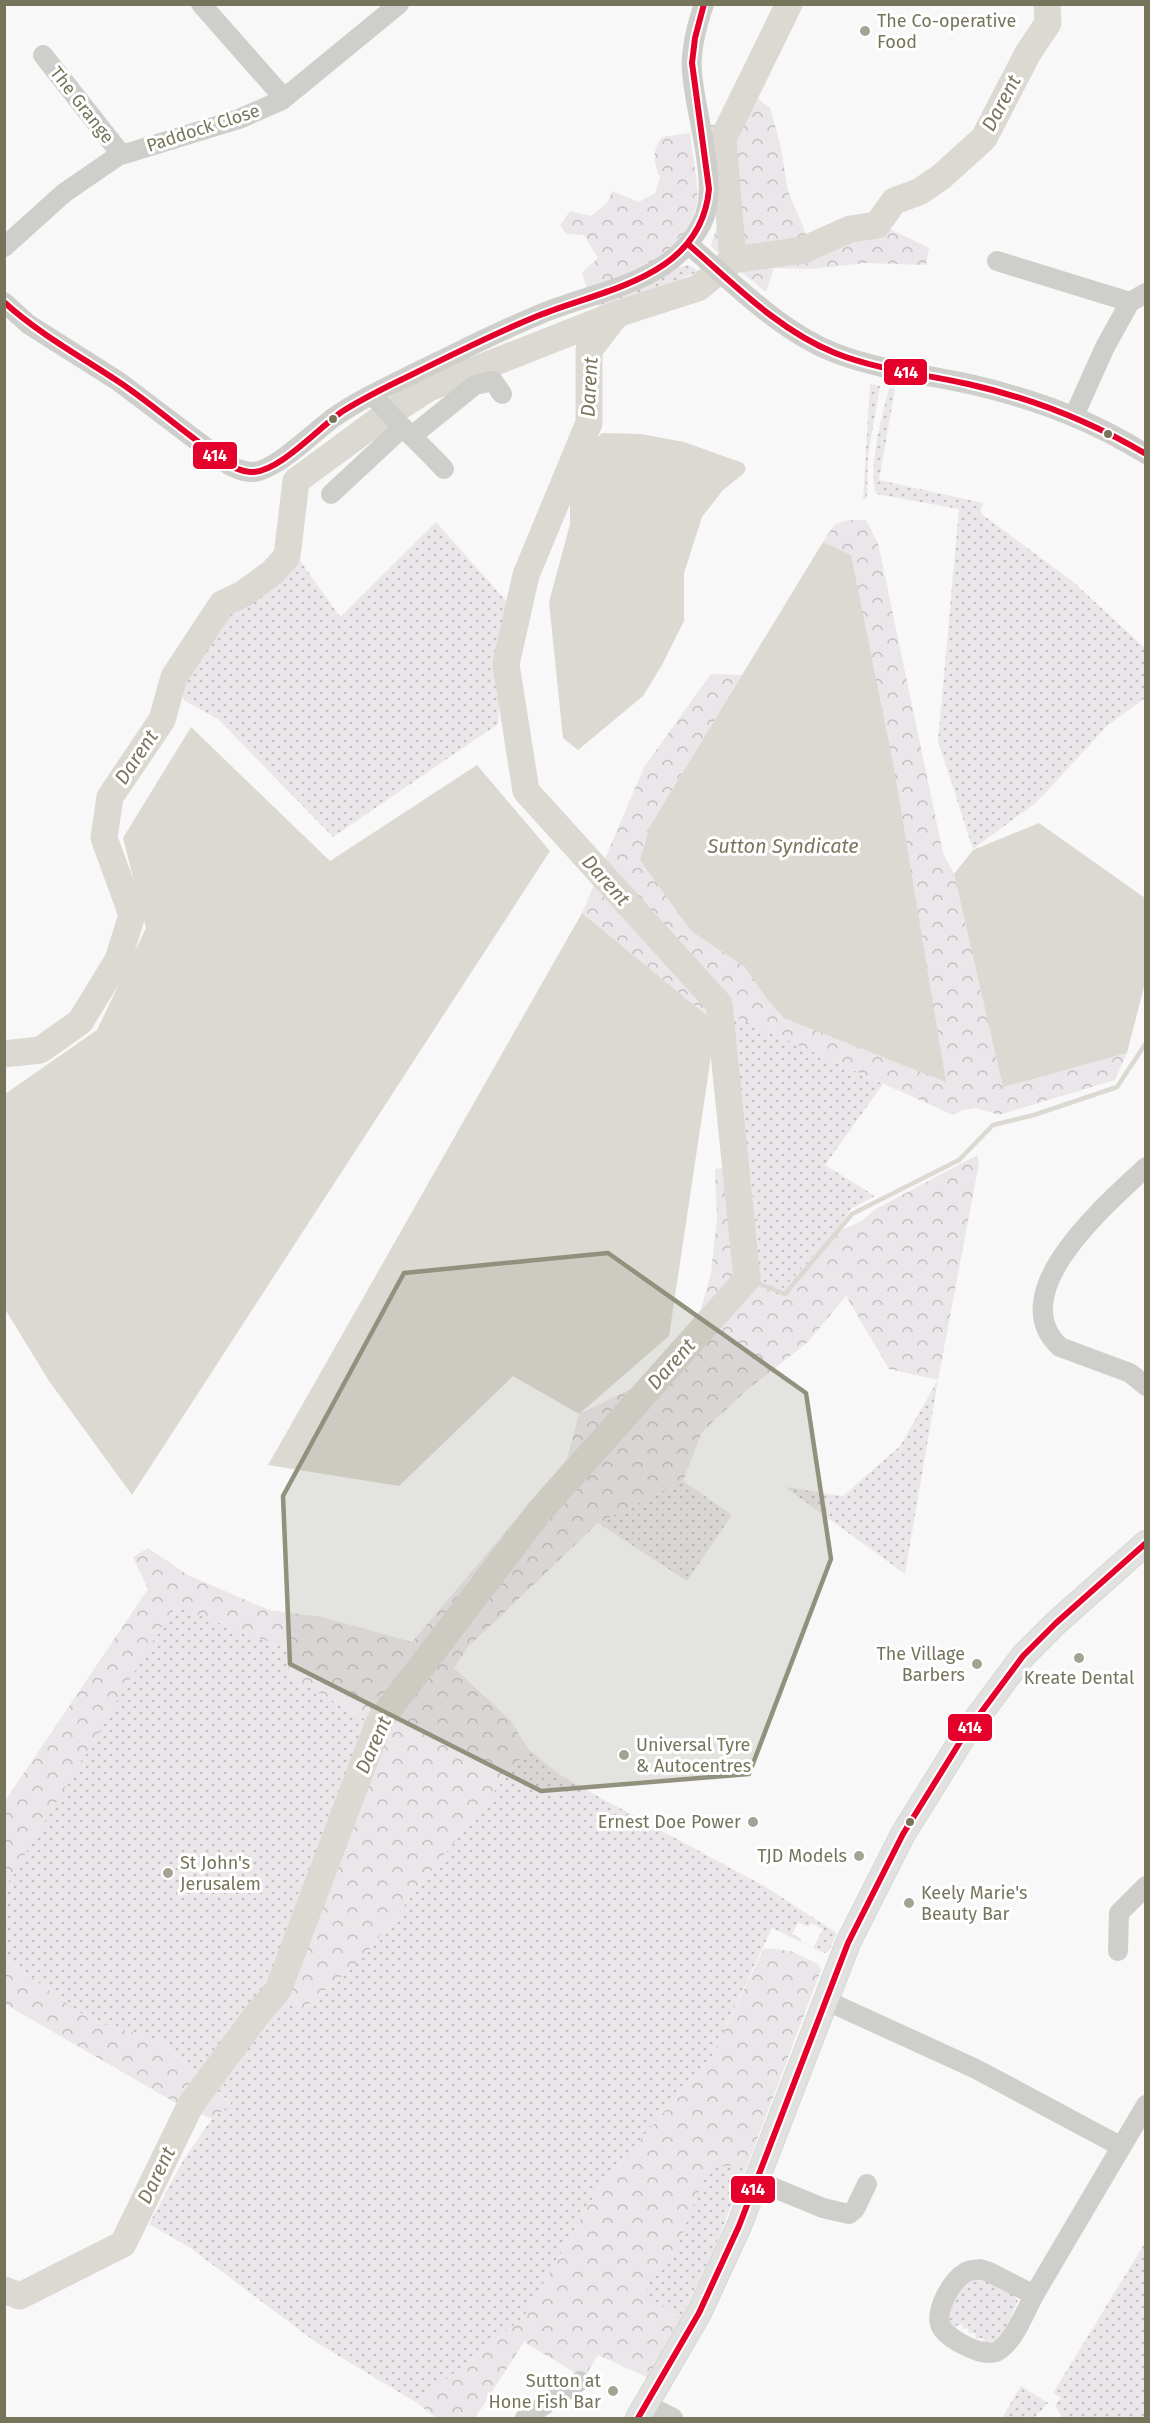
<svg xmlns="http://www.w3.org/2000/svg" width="1150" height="2423" viewBox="0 0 1150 2423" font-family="'Fira Sans',sans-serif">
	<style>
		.green { fill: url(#green-dots); fill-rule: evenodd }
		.forest { fill: url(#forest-crowns) }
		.water { fill: #dbd9d2 }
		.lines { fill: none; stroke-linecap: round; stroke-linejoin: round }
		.stream { stroke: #dbd9d2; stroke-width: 4.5 }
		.river { stroke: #dbd9d2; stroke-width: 27 }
		.major-casing { stroke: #d6d6d4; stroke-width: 26 }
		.minor { stroke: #cececb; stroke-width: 20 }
		.major { stroke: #e1e1df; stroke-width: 24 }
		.bus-1-casing { stroke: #fff; stroke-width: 10 }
		.bus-1 { stroke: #e4002b; stroke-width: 6 }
		.marked { fill: #92917d; fill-opacity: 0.2; stroke: #92917d; stroke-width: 4.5; stroke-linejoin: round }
		.poi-dot { fill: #a4a393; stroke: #fff; stroke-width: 2 }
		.bus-dot { fill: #76755c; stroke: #fff; stroke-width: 2 }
		.labels { text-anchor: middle; stroke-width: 6; stroke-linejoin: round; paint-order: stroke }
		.poi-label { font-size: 18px; fill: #76755c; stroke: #fff; text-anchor: start }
		.street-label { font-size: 18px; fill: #76755c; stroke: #fff }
		.water-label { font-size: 20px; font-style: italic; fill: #7c7660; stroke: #fff }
		.line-badge { stroke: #fff; stroke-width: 2 }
		.badge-label { font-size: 16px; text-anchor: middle; font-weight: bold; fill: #fff }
	</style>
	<defs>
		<pattern id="green-dots" width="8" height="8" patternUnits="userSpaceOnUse" patternTransform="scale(1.5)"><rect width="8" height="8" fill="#ebe6ea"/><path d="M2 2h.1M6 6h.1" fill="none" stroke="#c3bfc1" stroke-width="1.8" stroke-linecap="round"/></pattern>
		<pattern id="forest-crowns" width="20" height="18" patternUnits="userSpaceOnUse" patternTransform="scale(1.5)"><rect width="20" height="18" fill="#ebe6ea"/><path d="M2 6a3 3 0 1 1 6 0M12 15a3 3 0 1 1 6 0" fill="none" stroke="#c3bfc1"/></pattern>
	</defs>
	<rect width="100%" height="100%" fill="#f8f8f8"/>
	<!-- green -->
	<g class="green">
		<polygon points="677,265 680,267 688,265 699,271 631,302 602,311 597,303"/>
		<polygon points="870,384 880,386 868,455 867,498 863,499"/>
		<path d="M889,388l6,1 -16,91 104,23 -3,10 92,68 73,67v50l-37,27 -71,77 -64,47 -35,-108 21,-232 -83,-15c-8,-28 6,-78 13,-106z"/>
		<polygon points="436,522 508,603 498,724 333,837 218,719 185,701 178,687 225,609 267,582 294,552 340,617"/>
		<polygon points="733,1015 883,1084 825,1165 875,1196 851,1209 835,1233 776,1296 757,1274 758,1214 745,1165"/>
		<polygon points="938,1380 905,1574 785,1487 843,1496 900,1446"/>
		<polygon points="683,1481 732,1515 687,1581 598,1523"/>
		<path d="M174,1605l116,45 -1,25 96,56 -59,126 -24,76 -37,50 39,25 56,-47 168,-212 36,29 200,108 73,47 -8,18 -5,2 -52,-25 -60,128 -114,133 -74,128 -107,86 -100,-60 -128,-96 -40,-23 35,-65 28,-40 19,-16 -72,-63 -67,-19 -87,-62 -1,-71zM798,1922l11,5 2,-4 12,6 -10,19 -13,-7 1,-2 -9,-5z"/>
		<polygon points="705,2149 746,2169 714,2249 681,2319 629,2300"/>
		<polygon points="1145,2243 1145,2418 1069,2418 1062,2417 1055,2405 1061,2398 1053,2393"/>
		<polygon points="981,2277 1012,2293 1018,2301 1001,2340 983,2347 983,2338 976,2339 975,2333 969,2333 968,2328 963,2329 962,2324 956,2326 957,2333 951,2331 948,2314 966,2281"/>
		<polygon points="1021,2386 1048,2403 1034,2418 1002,2418"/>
	</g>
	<!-- forest -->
	<g class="forest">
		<polygon points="752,93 763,103 770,107 781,148 788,191 807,236 841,228 867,218 929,248 926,265 865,263 811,269 774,268 766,292 740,271 747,263 746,246 741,237 735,235 718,253 711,246 719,219 716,142 710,125 733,120"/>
		<path d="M690,133c2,21 9,49 7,69 -6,54 -67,71 -110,87l-5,-16 16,-15 -14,-23 -18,-1 -6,-9 10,-14 21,5 17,-14 4,-11 27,11 16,-9 5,-15c-7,-16 -8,-27 2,-41z"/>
		<polygon points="849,520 866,520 878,543 943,853 954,874 1003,1086 1127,1053 1115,1080 999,1115 976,1108 963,1110 953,1115 733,1016 716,1023 582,913 644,767 711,674 742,675 650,826 691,931 746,967 767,999 851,555 823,542 835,524"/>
		<polygon points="977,1155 979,1163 938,1380 889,1369 846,1296 808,1342 747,1390 702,1432 683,1481 598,1523 468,1647 454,1668 511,1721 528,1749 360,1961 304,2008 265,1983 302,1933 326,1857 385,1731 288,1675 290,1650 174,1606 5,1888 5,1801 148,1589 133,1557 148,1548 188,1575 269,1610 322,1617 412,1642 567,1459 579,1414 656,1377 696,1327 711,1273 717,1218 715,1169 745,1165 758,1214 757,1274 776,1296 835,1233 862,1221 874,1210"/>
		<polygon points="764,1948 791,1951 818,1964 821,1970 746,2169 736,2165 708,2168 674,2254 647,2279 648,2296 681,2319 651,2379 598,2355 584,2378 524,2342 475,2418 436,2418 417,2403 524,2317 598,2189 712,2056"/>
		<polygon points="5,1959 92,2021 159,2040 231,2104 212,2119 174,2102 5,2004"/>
	</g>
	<!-- water -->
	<g class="water">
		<polygon points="602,433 641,434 684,442 743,463 746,469 743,474 723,490 702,517 684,573 684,621 662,665 643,696 578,750 563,738 549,602 570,524 570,489 589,446"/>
		<polygon points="823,542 851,555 894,768 946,1082 784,1018 767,999 745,967 691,931 640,860 650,826"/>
		<polygon points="191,727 330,861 477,765 550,851 132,1495 49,1381 5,1309 5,1094 97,1030 146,928 123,838"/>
		<polygon points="1039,823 1145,898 1145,983 1127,1053 1003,1087 954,874 973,850"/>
		<polygon points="582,913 716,1023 669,1336 579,1414 513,1376 399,1486 268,1465"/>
	</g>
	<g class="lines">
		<!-- stream -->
		<polyline class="stream" points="747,1279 785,1294 852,1214 959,1160 993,1125 1034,1115 1117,1087 1146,1043"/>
		<!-- river -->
		<g class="river">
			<polyline points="733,260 723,139 789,4"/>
			<polyline points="4,1054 40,1050 80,1022 118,960 132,915 104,838 110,797 162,720 174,677 222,604 243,594 273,572 287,556 296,481 376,422 429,388 617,314 698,288 733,260 803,250 850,229 877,225 894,201 919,192 941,177 984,138 1028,53 1048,23 1047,4"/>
			<polyline points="4,2290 20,2296 123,2244 191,2104 259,2012 278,1990 379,1722 539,1512 747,1279 719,1004 526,791 506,664 526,575 589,423 589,350 617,314"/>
		</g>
		<!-- major casing -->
		<g class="major-casing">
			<polyline id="major" points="638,2418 699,2313 739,2226 848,1943 903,1834 965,1734 1023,1656 1056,1623 1146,1543"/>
		</g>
		<!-- minor -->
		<g class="minor">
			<polyline points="201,4 284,98"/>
			<polyline points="43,55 121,154"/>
			<path d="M689,245c45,38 90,86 146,108 49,19 101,22 151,35 59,15 108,34 160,66"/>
			<polyline points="4,247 64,193 118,156 239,119 282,100 399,4"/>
			<polyline points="997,261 1130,302"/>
			<path d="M4,302l24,22 90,57 111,84c10,5 20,9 30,6 23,-7 54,-38 74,-53 27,-19 58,-33 88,-48 38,-18 76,-38 115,-54 58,-26 134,-30 166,-93 19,-37 -8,-111 -10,-152 -2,-21 5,-46 12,-67"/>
			<path d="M373,395c22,27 48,49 71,74"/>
			<polyline points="1074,416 1105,347 1130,302 1146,293"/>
			<polyline points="413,435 475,385 493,381 502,394"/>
			<polyline points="331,494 402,428"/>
			<path d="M1146,1167c-38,36 -145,126 -86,180l70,26 16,13"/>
			<polyline points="1118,1951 1119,1913 1146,1886"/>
			<polyline points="825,2000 976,2069 1120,2146"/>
			<polyline points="755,2180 823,2208 849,2214 855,2209 867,2184"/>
			<path d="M980,2269l9,3 45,23c-7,13 -19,43 -31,52 -3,3 -7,6 -12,6 -13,1 -47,-15 -51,-29 -4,-16 12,-44 26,-52 4,-2 9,-2 14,-3z"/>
			<polyline points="1034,2295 1146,2105"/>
			<polyline points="647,2405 673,2418"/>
			<polyline points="525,2418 580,2381"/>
		</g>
		<!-- major -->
		<use href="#major" class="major"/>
		<!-- bus-1 casing -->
		<g class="bus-1-casing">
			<g id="bus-1">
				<path d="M689,245c45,39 89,85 146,108 42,17 89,21 133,31 63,14 122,37 178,70"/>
				<path d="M4,302c34,31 74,53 112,78 28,18 53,40 80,60 15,12 33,30 54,32 28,2 70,-46 93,-61 21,-13 43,-24 64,-34 42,-21 84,-42 128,-60 67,-28 166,-38 174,-128l-17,-126 3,-25 9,-34"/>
				<polyline points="638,2418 699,2313 739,2226 848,1943 903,1834 965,1734 1023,1656 1056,1623 1146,1543"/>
			</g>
		</g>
		<!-- bus-1 -->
		<use href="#bus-1" class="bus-1"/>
	</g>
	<!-- marked area -->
	<path class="marked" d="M608,1253l198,140 25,166 -82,215 -208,17 -251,-127 -7,-168 121,-223z"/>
	<!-- markers -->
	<g class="poi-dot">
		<circle cx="865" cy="31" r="6"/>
		<circle cx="1079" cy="1658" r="6"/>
		<circle cx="977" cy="1664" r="6"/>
		<circle cx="624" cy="1755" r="6"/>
		<circle cx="753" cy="1822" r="6"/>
		<circle cx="859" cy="1856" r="6"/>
		<circle cx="168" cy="1873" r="6"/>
		<circle cx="909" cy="1903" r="6"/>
		<circle cx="613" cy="2391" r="6"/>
	</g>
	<g class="bus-dot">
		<circle cx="333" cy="419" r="5"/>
		<circle cx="1108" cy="434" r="5"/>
		<circle cx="910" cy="1822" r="5"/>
	</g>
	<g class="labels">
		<!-- poi labels -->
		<g class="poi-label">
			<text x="877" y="27">The Co-operative<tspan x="877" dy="21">Food</tspan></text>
			<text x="965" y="1660" text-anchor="end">The Village<tspan x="965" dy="21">Barbers</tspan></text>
			<text x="1079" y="1684" text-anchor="middle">Kreate Dental</text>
			<text x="636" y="1751">Universal Tyre<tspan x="636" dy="21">&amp; Autocentres</tspan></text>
			<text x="741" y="1828" text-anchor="end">Ernest Doe Power</text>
			<text x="847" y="1862" text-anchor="end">TJD Models</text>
			<text x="180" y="1869">St John's<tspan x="180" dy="21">Jerusalem</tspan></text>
			<text x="921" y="1899">Keely Marie's<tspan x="921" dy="21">Beauty Bar</tspan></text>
			<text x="601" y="2387" text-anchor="end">Sutton at<tspan x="601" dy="21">Hone Fish Bar</tspan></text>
		</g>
		<!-- street labels -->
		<g class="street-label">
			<text transform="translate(82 105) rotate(52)" y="6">The Grange</text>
			<text transform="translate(203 128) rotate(-18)" y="6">Paddock Close</text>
		</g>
		<!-- water labels -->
		<g class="water-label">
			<text transform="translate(1001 103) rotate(-62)" y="7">Darent</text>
			<text transform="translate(589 387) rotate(-87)" y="7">Darent</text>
			<text transform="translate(136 757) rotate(-56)" y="7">Darent</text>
			<text x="783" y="853">Sutton Syndicate</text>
			<text transform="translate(606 880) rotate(48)" y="7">Darent</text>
			<text transform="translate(671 1364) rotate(-48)" y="7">Darent</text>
			<text transform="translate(373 1745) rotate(-66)" y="7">Darent</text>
			<text transform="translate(156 2175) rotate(-64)" y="7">Darent</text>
		</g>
	</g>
	<g class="line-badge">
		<rect x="883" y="358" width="45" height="28" rx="6" fill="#e4002b"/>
		<rect x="192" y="441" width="46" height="29" rx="6" fill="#e4002b"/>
		<rect x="947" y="1713" width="46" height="29" rx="6" fill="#e4002b"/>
		<rect x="730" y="2175" width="46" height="29" rx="6" fill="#e4002b"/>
	</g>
	<g class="badge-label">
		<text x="906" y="378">414</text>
		<text x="215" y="461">414</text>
		<text x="970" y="1733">414</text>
		<text x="753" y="2195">414</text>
	</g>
	<!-- border -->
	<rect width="1150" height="2423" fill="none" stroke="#76755c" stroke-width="12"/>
</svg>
